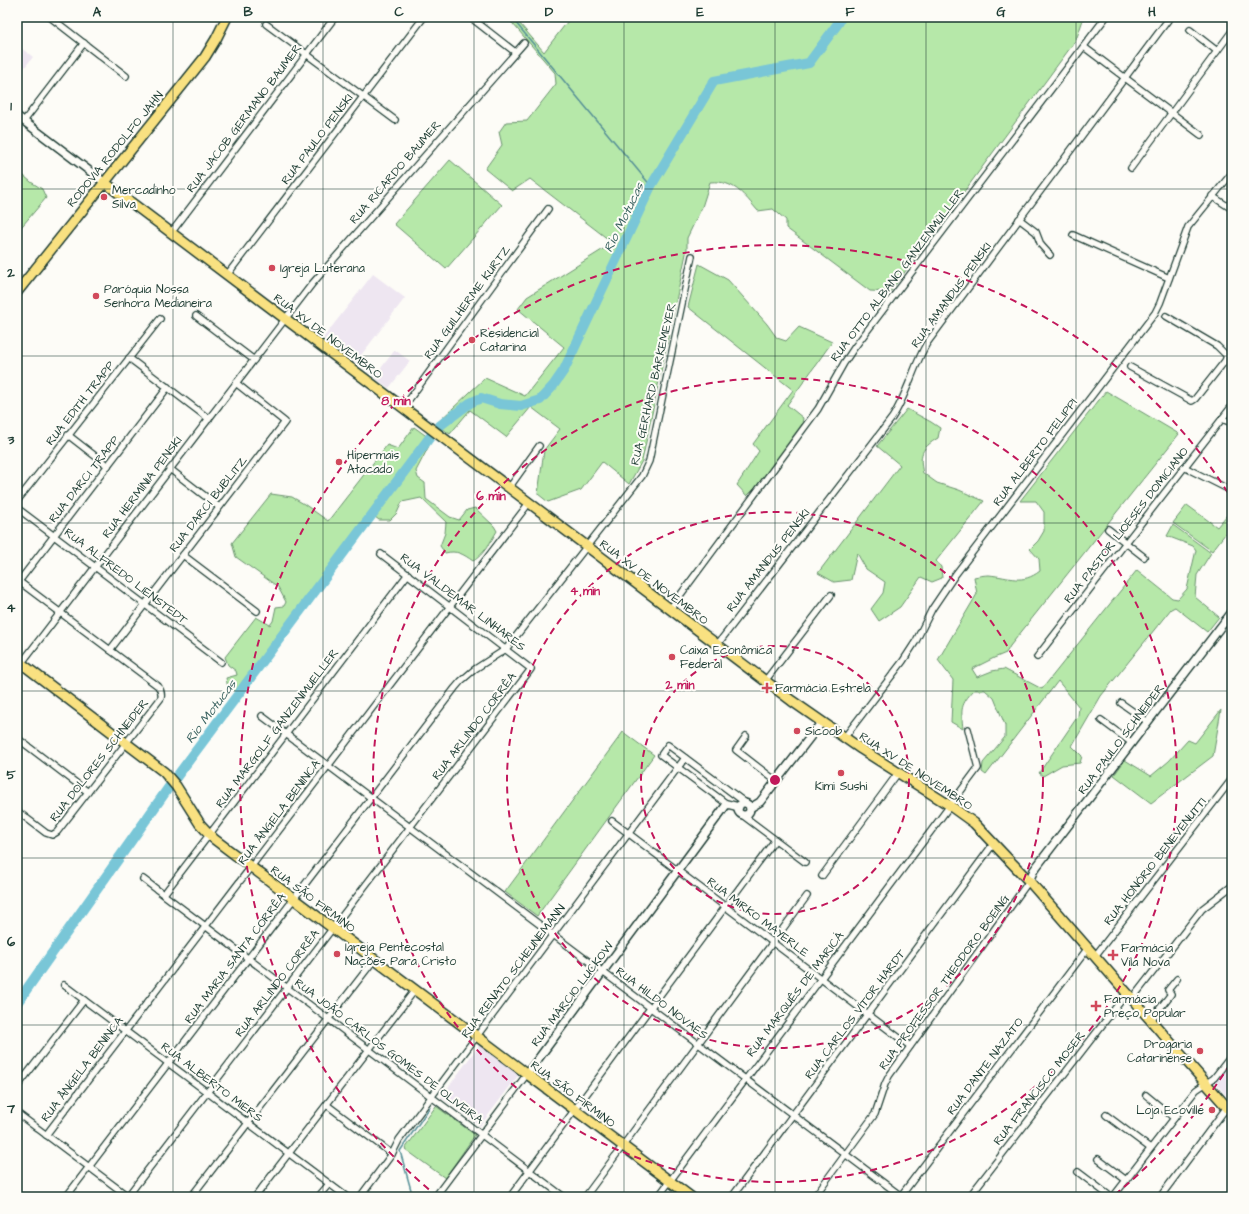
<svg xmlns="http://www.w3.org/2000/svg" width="1249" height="1214" viewBox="0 0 1249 1214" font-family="'Architects Daughter',sans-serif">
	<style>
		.built { fill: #eee6f1 }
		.green { fill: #b6e8a9; stroke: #6a926e }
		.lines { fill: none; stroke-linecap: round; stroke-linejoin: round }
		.stream { stroke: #558f96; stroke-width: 1.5 }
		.river { stroke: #79c6d7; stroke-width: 10 }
		.minor-casing { stroke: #1f3d34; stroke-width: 8 }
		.tertiary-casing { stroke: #1f3d34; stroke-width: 10 }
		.primary-casing { stroke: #1f3d34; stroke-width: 12 }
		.minor { stroke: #fdfcf7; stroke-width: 5.5 }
		.tertiary { stroke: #fdfcf7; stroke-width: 7 }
		.primary { stroke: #f9e181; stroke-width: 9 }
		.grid { fill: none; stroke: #1f3d34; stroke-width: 1; stroke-opacity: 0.55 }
		.ring { fill: none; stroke: #c2185b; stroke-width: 2; stroke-dasharray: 7 5 }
		.poi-dot { fill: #d1495b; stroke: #fdfcf7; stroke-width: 1.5 }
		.labels { text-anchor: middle; stroke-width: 4; stroke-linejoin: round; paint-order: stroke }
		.street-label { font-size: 12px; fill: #1f3d34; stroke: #fdfcf7 }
		.poi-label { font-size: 12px; fill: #1f3d34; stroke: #fdfcf7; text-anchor: start }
		.water-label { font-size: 13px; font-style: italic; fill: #365f5d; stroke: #fdfcf7 }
		.centre { fill: #c2185b; stroke: #fdfcf7; stroke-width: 2 }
		.ring-label { font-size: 12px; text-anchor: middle; font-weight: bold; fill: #c2185b; stroke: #fdfcf7; stroke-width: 4; stroke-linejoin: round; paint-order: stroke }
		.neatline { fill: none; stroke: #1f3d34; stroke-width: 1.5 }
		.grid-label { font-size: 13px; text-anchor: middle; font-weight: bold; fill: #1f3d34 }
	</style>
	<rect width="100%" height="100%" fill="#fdfcf7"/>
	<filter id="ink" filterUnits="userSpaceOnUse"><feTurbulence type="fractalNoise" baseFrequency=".025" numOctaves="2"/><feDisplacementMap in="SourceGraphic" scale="8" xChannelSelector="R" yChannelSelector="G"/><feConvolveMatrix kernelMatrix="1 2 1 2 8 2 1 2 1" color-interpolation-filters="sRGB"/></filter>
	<g filter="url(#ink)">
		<!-- built -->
		<g class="built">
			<polygon points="17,45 33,57 17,77"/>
			<polygon points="373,274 405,298 355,363 323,338"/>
			<polygon points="395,350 410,361 389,388 374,377"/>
			<polygon points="480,1044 520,1073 480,1126 441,1097"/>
			<polygon points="1232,1059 1232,1103 1215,1082 1217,1078"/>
		</g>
		<!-- green -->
		<g class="green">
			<path d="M507,17h7l30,35 27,-35h513l-8,23 -186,252 -20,-1 -84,-63v-8l-13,-11 -15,2c-14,-16 -24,-31 -48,-29l-8,25 -15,31v11l-45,212 -13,23 -27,-22 -21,28 -33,12 -10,-8 6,-44 16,-21 -29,-22 -25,30 -36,-27 -20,24 -14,-10 49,-46 40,18 39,-49 -46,-38 9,-12 86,-54 -83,-64 -18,12 -27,-22 17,-24 -3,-13 7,-10 21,-1 29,-37 -1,-11z"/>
			<polygon points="450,160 502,205 446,269 394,224"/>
			<polygon points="17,170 31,182 42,189 46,198 17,232"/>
			<polygon points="699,264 728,280 767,324 777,338 786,341 799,327 832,342 787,405 803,418 802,424 755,488 747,496 737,485 759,451 753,444 793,390 688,307"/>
			<path d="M1106,391l73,43 -169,212 -4,7 -12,5 -22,11 5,8 15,-6 12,-2 38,20 95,-119 35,28 6,1 9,-10 9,-39 -3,-4 -26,-10 6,-11 38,28 -14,22 -2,22 24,20 -12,15 -32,-25 -4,2 -70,87 -29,50 10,10 -2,7 -18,2 -19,11 -4,-3 39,-57 1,-9 -21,-26 -72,94 -4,-3 1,-9 22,-26v-12l-11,-27 -9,-8h-11c-14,15 -13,19 -11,39l-12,-7 2,-42 -15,-20 39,-66 -3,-17c5,-1 10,-2 15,-2 21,2 33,10 51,-4l-1,-12 -9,-10 8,-8 6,-10v-19l-8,-11h-16z"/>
			<path d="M907,409l24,13 9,6 -2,10c-17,10 -19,17 -15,35l14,10 22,7 25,11 -48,60 5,6 1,11 -10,4 -11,-5 -21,30 -21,14 -8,-12 12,-16 2,-11 -19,-13 -9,-16 -6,27 -17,2 -16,-9 82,-108 -23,-19z"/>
			<path d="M414,427l18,13 -16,31 2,7 7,5 1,16 24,18 9,3 8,-10 8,-2 19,18 3,5c-6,10 -14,25 -24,30 -10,-7 -16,-11 -28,-8l-5,-7 5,-13 1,-11 -25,-24 -19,4 -5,11 -7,7h-11l-4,-3 -132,177 -15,-6 -2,-10 11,-3 -1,-4 -8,-6 -3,-8 31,-40 14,8 3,-4 3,-14 8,-1 2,-4 -8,-15 -42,-30 -4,-14 39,-49 21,3 12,7 24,17 59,-76 11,4z"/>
			<polygon points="1187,505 1217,527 1232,509 1232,525 1212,551 1173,523"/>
			<polygon points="1221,710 1213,756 1151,803 1114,775 1125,760 1151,776 1169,761 1188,740 1195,743"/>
			<polygon points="623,732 654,755 537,916 505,892"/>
			<polygon points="436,1106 475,1135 445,1178 405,1149"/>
		</g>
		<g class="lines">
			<!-- stream -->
			<g class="stream">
				<polyline points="511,17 651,186"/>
				<polyline points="409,1197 411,1190 400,1151 430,1107"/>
			</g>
			<!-- river -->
			<g class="river">
				<polyline points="438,427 470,403 481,398 500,404 521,406 540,400 553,386 564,370 651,186 714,81 809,63 839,22 841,17"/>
				<polyline points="17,1003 169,787 430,437"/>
			</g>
			<!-- minor casing -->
			<g class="minor-casing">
				<g id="minor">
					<polyline points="50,17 126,76"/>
					<polyline points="470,17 515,52"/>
					<polyline points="266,24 395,120"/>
					<polyline points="1190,30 1217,51"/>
					<polyline points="1084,47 1201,135"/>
					<polyline points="24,121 84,43"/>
					<polyline points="1131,168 1232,31"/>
					<polyline points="1212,196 1232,209"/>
					<polyline points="1019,219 1036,232 1041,245 1050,255"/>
					<polyline points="171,233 335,17"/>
					<polyline points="1073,235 1169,278"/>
					<polyline points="227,275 424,17"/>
					<polyline points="196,316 254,360"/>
					<polyline points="1166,316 1217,346 1227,356 1232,356"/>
					<polyline points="129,358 209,419"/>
					<polyline points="1130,367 1192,401 1195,399 1225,361 1227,356"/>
					<polyline points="403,408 548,209"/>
					<polyline points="1222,419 1232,423"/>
					<polyline points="68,435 108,466"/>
					<polyline points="1184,467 1232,491"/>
					<polyline points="170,469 219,507"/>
					<polyline points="509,488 539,446"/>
					<polyline points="17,501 160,319"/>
					<polyline points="17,508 221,662"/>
					<polyline points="1108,529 1144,557"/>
					<polyline points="183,555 257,611"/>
					<path d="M17,580l141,106c3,4 4,7 3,12l-104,134 -5,3 -6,-2 -29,-22"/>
					<polyline points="17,584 168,387"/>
					<polyline points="670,609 818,409 844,363 854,348 1106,17"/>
					<path d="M717,645l175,-227c15,-23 21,-51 35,-75l241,-323"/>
					<polyline points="110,650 285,422 236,383"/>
					<polyline points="1037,657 1232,406"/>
					<polyline points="17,669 312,284 524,43"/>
					<polyline points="765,681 831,595"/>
					<polyline points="1121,703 1148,722"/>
					<polyline points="262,716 901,1196"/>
					<polyline points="1101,720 1132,743"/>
					<polyline points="746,736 736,750 776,781"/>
					<polyline points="17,738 88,792"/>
					<polyline points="844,738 903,661 916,641 932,609 955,575 1155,313 1160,303 1188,227 1232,173"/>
					<polyline points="727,804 661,755 668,745 747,804"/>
					<polyline points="741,814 805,862"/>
					<polyline points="612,821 910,1046"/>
					<polyline points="822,876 898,773"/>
					<polyline points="143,879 564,1197"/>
					<polyline points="164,894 408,574"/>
					<polyline points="1095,956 1232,779"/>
					<polyline points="64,985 347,1197"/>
					<polyline points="1132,999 1202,909 1232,886"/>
					<polyline points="1151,1020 1171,994 1168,990 1177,979"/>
					<polyline points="17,1087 84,1000"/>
					<polyline points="1146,1095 1174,1118"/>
					<polyline points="327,1105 392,1154"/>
					<polyline points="17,1113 129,1197"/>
					<polyline points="1106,1115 1150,1148"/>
					<polyline points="46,1135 529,503"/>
					<polyline points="1098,1159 1126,1180"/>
					<polyline points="1078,1172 1111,1197"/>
					<polyline points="66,1197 455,688 461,681 475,669 506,649 642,476 649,461 692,256"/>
					<polyline points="127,1197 531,669 381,554"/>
					<polyline points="191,1197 374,960"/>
					<polyline points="255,1197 415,990"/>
					<polyline points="318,1197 329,1184"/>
					<polyline points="360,1197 392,1154 399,1140 685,758"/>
					<polyline points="435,1197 527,1074"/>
					<polyline points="510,1197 775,840"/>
					<polyline points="585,1197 807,896"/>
					<polyline points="658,1197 978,768 968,729"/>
					<polyline points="732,1197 994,843"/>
					<polyline points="814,1197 875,1114 885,1084 889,1076 1029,881"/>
					<polyline points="900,1197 1088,948"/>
					<polyline points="969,1197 1127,993"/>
					<polyline points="1113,1197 1196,1090 1214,1078 1232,1055"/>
					<polyline points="1160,1197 1227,1107"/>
				</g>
			</g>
			<!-- tertiary casing -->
			<g class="tertiary-casing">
				<g id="tertiary">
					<polyline points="17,116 104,182"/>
					<polyline points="1225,621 1232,627"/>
					<circle cx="744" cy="809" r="6"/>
					<polyline points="750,808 760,802 821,723"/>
					<polyline points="1029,881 1034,870 1232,612"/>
					<polyline points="527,1074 727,804 739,807"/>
				</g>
			</g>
			<!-- primary casing -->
			<g class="primary-casing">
				<g id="primary">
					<polyline points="104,182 792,701 861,749 949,805 974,823 1029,881 1232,1113"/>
					<polyline points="17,292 205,57 216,39 227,17"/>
					<polyline points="17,660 164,772 176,786 200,824 214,839 691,1197"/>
				</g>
			</g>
			<!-- minor -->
			<use href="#minor" class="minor"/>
			<!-- tertiary -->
			<use href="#tertiary" class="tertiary"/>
			<!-- primary -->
			<use href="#primary" class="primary"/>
		</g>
	</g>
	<!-- grid -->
	<path class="grid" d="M173,17v1180M323,17v1180M474,17v1180M624,17v1180M775,17v1180M926,17v1180M1076,17v1180M17,189h1215M17,356h1215M17,523h1215M17,691h1215M17,858h1215M17,1025h1215"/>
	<!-- distance rings -->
	<g class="ring">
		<circle cx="775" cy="780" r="134"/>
		<circle cx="775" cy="780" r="268"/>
		<circle cx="775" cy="780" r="402"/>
		<path d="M1230 1064A536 536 0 0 1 1112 1197M438 1197A536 536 0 1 1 1230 496"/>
	</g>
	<!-- markers -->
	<g class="poi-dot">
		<circle cx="104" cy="197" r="4"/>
		<circle cx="272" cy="268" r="4"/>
		<circle cx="96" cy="296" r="4"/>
		<circle cx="472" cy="340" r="4"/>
		<circle cx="339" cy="462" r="4"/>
		<circle cx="672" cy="657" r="4"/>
		<path d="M765 682h4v4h4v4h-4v4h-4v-4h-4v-4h4z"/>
		<circle cx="797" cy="731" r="4"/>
		<circle cx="841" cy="773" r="4"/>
		<circle cx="337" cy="954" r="4"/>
		<path d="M1111 949h4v4h4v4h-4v4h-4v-4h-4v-4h4z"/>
		<path d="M1094 1000h4v4h4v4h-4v4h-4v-4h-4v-4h4z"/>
		<circle cx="1200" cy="1051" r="4"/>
		<circle cx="1212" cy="1110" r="4"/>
	</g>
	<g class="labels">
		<!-- street labels -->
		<g class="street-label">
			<text transform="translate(244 118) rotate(-53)" y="4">RUA JACOB GERMANO BAUMER</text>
			<text transform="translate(317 139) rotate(-53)" y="4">RUA PAULO PENSKI</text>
			<text transform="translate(115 149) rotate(-51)" y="4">RODOVIA RODOLFO JAHN</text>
			<text transform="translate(395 172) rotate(-49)" y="4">RUA RICARDO BAUMER</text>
			<text transform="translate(897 275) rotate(-53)" y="4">RUA OTTO ALBANO GANZENMÜLLER</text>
			<text transform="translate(951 295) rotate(-54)" y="4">RUA AMANDUS PENSKI</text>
			<text transform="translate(467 302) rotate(-54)" y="4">RUA GUILHERME KURTZ</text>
			<text transform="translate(328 336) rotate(37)" y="4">RUA XV DE NOVEMBRO</text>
			<text transform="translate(653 384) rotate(-77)" y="4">RUA GERHARD BARKEMEYER</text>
			<text transform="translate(80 403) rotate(-52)" y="4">RUA EDITH TRAPP</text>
			<text transform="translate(1035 452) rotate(-53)" y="4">RUA ALBERTO FELIPPI</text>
			<text transform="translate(84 479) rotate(-52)" y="4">RUA DARCI TRAPP</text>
			<text transform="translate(142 487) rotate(-53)" y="4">RUA HERMÍNIA PENSKI</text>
			<text transform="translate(208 504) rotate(-52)" y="4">RUA DARCI BUBLITZ</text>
			<text transform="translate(1126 525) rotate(-52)" y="4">RUA PASTOR LIOESES DOMICIANO</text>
			<text transform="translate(768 560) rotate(-52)" y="4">RUA AMANDUS PENSKI</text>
			<text transform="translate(126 576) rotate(37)" y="4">RUA ALFREDO LIENSTEDT</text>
			<text transform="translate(654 582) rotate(37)" y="4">RUA XV DE NOVEMBRO</text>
			<text transform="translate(463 602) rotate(37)" y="4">RUA VALDEMAR LINHARES</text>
			<text transform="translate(474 726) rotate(-53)" y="4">RUA ARLINDO CORRÊA</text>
			<text transform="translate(277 728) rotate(-53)" y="4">RUA MARGOLF GANZENMUELLER</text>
			<text transform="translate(1121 739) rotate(-53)" y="4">RUA PAULO SCHNEIDER</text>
			<text transform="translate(99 760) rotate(-52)" y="4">RUA DOLORES SCHNEIDER</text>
			<text transform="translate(916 771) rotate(33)" y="4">RUA XV DE NOVEMBRO</text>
			<text transform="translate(279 812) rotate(-53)" y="4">RUA ÂNGELA BENINCA</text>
			<text transform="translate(1155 861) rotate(-52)" y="4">RUA HONÓRIO BENEVENUTTI</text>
			<text transform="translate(313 899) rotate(37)" y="4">RUA SÃO FIRMINO</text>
			<text transform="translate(758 917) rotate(37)" y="4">RUA MIRKO MAYERLE</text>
			<text transform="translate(235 958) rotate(-53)" y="4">RUA MARIA SANTA CORRÊA</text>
			<text transform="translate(513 971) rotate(-53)" y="4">RUA RENATO SCHEUNEMANN</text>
			<text transform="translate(944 982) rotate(-54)" y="4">RUA PROFESSOR THEODORO BOEING</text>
			<text transform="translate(277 983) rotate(-53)" y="4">RUA ARLINDO CORRÊA</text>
			<text transform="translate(572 994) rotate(-53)" y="4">RUA MÁRCIO LUCKOW</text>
			<text transform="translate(795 994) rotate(-53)" y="4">RUA MARQUÊS DE MARICÁ</text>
			<text transform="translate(662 1003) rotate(37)" y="4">RUA HILDO NOVAES</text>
			<text transform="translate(855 1014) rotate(-53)" y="4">RUA CARLOS VÍTOR HARDT</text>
			<text transform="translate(389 1051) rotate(37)" y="4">RUA JOÃO CARLOS GOMES DE OLIVEIRA</text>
			<text transform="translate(985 1066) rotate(-53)" y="4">RUA DANTE NAZATO</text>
			<text transform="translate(82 1069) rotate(-53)" y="4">RUA ÂNGELA BENINCA</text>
			<text transform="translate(212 1082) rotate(37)" y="4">RUA ALBERTO MIERS</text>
			<text transform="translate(1039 1088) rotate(-52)" y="4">RUA FRANCISCO MOSER</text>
			<text transform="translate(573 1094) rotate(37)" y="4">RUA SÃO FIRMINO</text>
		</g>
		<!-- poi labels -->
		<g class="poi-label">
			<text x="112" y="194">Mercadinho<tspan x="112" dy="14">Silva</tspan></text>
			<text x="280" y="272">Igreja Luterana</text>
			<text x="104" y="293">Paróquia Nossa<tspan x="104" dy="14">Senhora Medianeira</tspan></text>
			<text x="480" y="337">Residencial<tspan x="480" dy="14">Catarina</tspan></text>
			<text x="347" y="459">Hipermais<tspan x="347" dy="14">Atacado</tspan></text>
			<text x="680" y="654">Caixa Econômica<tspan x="680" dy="14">Federal</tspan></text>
			<text x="775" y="692">Farmácia Estrela</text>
			<text x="805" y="735">Sicoob</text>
			<text x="841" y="790" text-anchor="middle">Kimi Sushi</text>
			<text x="345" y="951">Igreja Pentecostal<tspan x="345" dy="14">Nações Para Cristo</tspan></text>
			<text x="1121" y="952">Farmácia<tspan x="1121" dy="14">Vila Nova</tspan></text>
			<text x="1104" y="1003">Farmácia<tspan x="1104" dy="14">Preço Popular</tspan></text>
			<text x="1192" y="1048" text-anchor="end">Drogaria<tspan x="1192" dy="14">Catarinense</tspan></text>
			<text x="1204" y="1114" text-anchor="end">Loja Ecoville</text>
		</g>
		<!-- water labels -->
		<g class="water-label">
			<text transform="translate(623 217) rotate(-64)" y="5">Rio Motucas</text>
			<text transform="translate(210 711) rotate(-53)" y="5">Rio Motucas</text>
		</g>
	</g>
	<circle cx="775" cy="780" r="6" class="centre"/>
	<g class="ring-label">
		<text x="396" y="405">8 min</text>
		<text x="491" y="500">6 min</text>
		<text x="585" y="595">4 min</text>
		<text x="680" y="689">2 min</text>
	</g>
	<!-- margin -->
	<rect width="1249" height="1214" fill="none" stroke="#fdfcf7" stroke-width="44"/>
	<rect x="22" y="22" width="1205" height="1170" class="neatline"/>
	<g class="grid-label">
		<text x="97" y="16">A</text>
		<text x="248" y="16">B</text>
		<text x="399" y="16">C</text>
		<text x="549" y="16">D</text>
		<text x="700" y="16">E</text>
		<text x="850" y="16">F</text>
		<text x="1001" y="16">G</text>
		<text x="1152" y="16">H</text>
		<text x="11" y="110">1</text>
		<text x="11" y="277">2</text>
		<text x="11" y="444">3</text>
		<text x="11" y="612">4</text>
		<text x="11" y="779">5</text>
		<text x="11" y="946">6</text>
		<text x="11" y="1113">7</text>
	</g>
</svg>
